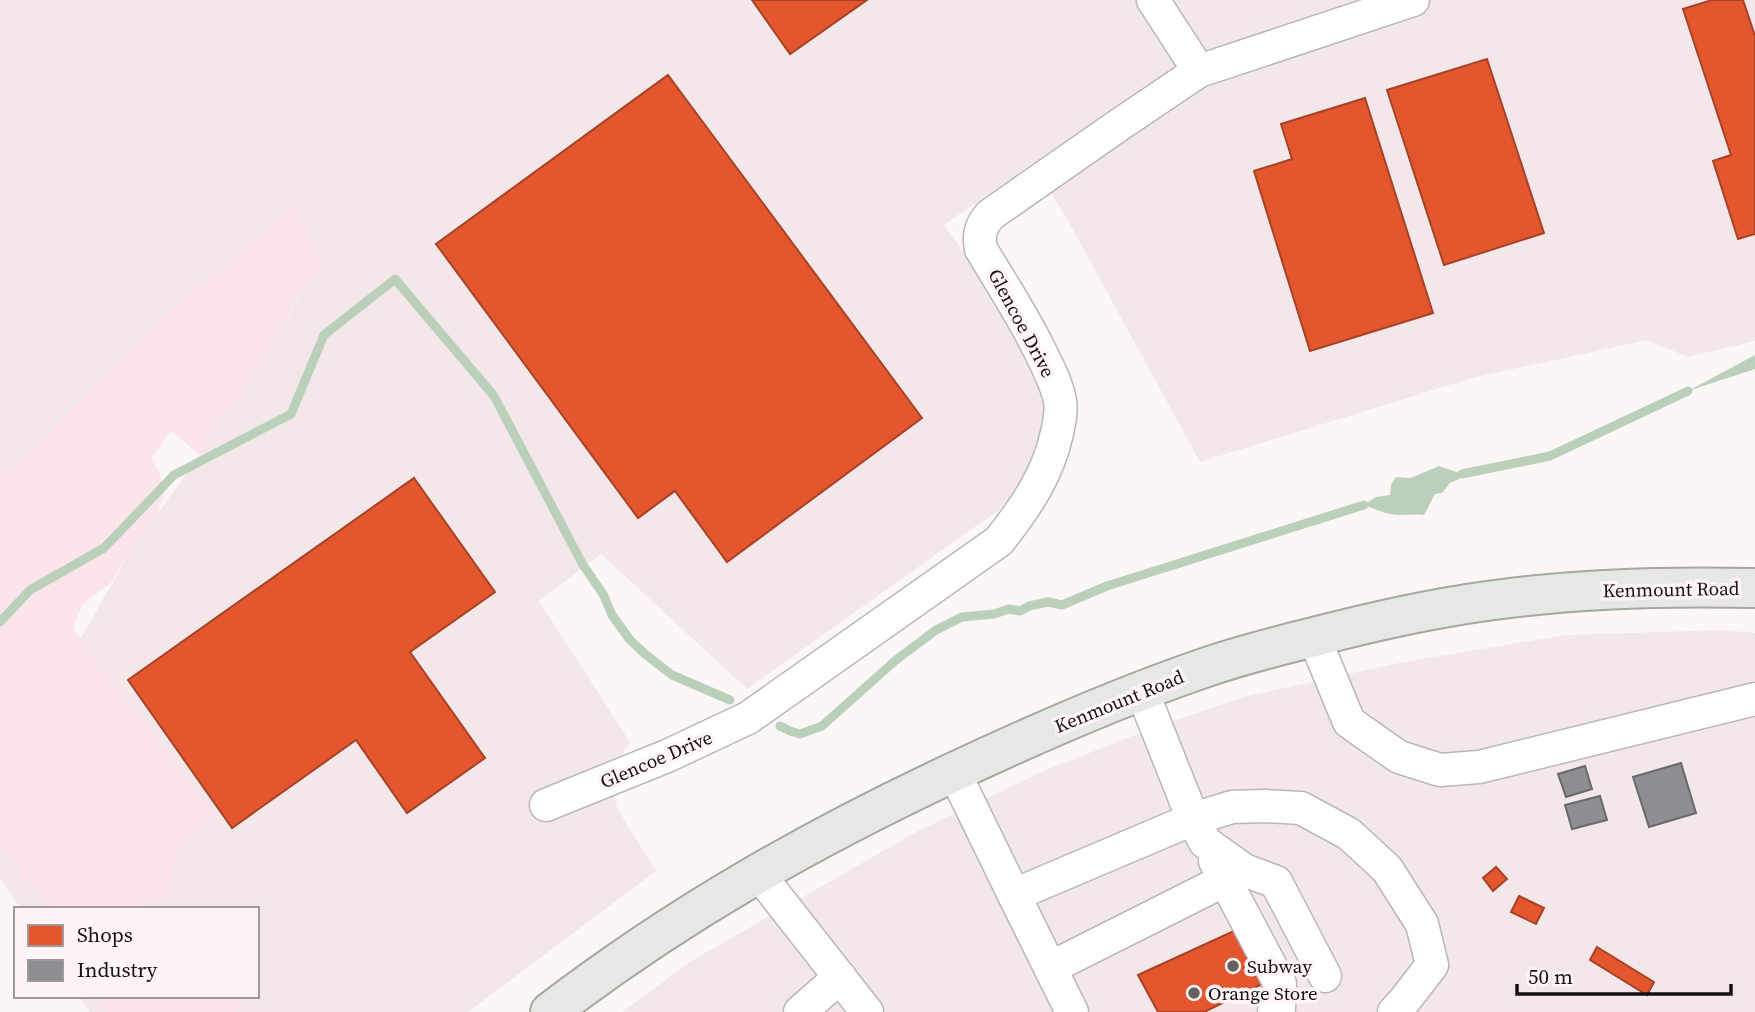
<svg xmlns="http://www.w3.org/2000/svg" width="1755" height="1012" viewBox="0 0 1755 1012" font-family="'Source Serif 4',serif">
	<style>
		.built { fill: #f4e7ea }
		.green { fill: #fbe4ea }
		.water { fill: #bbd0ba }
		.shops { fill: #e4572e; stroke: #a64226; stroke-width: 2 }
		.industry { fill: #8d8d92; stroke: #69686c; stroke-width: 2 }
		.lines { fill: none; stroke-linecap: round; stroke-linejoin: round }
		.stream { stroke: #bbd0ba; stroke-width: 9 }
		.minor-casing { stroke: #bbb6b7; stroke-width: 35 }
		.major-casing { stroke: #a4a7a2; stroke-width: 42 }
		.minor { stroke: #fffefe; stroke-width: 32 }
		.major { stroke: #e5e8e5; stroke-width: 38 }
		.poi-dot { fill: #656162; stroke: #fef4f6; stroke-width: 2.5 }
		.labels { text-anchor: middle; stroke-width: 7; stroke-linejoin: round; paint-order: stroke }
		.street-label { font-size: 19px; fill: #141112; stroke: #fef4f6 }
		.poi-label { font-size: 19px; fill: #141112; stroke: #fef4f6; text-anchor: start }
	</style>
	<rect width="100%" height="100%" fill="#fcf6f7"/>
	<!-- built -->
	<g class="built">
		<polygon points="0,0 1755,0 1755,341 1688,357 1647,340 1472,378 1200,462 1066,217 1033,163 944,225 971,263 1055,402 1029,474 1000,509 747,689 601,554 539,601 630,742 611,770 617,808 656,871 468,1012 90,1012 79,996 257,996 257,909 21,909 0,878 0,781 131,550 200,455 216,422 238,400 264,360 297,300 324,261 292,205 225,266 187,295 28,455 0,474"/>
		<polygon points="1724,630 1755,633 1755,1012 622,1012 693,960 918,831 1046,770 1153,728 1244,697 1399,663 1565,635"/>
	</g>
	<!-- green -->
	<g class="green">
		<path d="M292,204l32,57 -28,39 -32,60 -26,40 -22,22 -16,33 -29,-24 -20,27 9,15 4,22 -8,22 -25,33 -21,34 -28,20 -9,24 142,187c-19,15 -42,32 -42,58 0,6 3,12 5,17l-17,13 -14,-1 1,7h-100l-7,-14 -19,-18 -9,-20 -13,-7v-376l28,-19 115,-120 44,-40 38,-29z"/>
		<polygon points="96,996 249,996 235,1012 109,1012 99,1006"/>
	</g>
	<!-- water -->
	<g class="water">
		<polygon points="1755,355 1755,369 1688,391"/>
		<path d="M1439,466l23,8 -1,4 -11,5 -8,10 -7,1 -11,21c-8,-1 -16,0 -24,0 -13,0 -25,-6 -36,-10l12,-8 14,-2 1,-10 5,-8 15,1z"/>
	</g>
	<!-- shops -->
	<g class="shops">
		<polygon points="752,0 867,0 790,54"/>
		<polygon points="1712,0 1743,0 1755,36 1755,234 1738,239 1713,161 1731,155 1683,9"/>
		<polygon points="1487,59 1544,233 1444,265 1387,90"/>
		<polygon points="668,75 922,418 727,562 675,491 638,518 436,244"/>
		<polygon points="1365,98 1433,313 1310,351 1254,171 1292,159 1281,124"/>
		<polygon points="414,478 495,592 410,652 485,758 407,813 356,740 232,828 128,680"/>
		<polygon points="1496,867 1507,879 1493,891 1483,878"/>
		<polygon points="1519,896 1544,908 1536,924 1511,912"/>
		<polygon points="1249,924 1279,976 1204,1012 1158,1012 1138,975"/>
		<polygon points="1597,947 1654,982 1647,995 1590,960"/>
	</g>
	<!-- industry -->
	<g class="industry">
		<polygon points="1681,763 1696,813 1649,827 1633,777"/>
		<polygon points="1585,766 1592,789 1566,797 1558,774"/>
		<polygon points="1600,796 1607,820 1572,829 1565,805"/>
	</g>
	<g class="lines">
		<!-- stream -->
		<g class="stream">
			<polyline points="1462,474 1550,456 1688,391"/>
			<polyline points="0,622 30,590 104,548 174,475 291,414 324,335 395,279 494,396 583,565 603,594 612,615 630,640 645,654 672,675 730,700"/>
			<polyline points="780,726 790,731 800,734 822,726 896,660 936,630 962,617 994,614 1009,609 1020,611 1029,606 1048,602 1062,605 1107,586 1364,505"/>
		</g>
		<!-- minor casing -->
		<g class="minor-casing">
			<g id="minor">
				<polyline points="1153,0 1199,71"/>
				<polyline points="1314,637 1349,722 1399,757 1440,770 1479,767 1755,699"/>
				<polyline points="954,772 1014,895 1193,819 1142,691"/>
				<path d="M546,805l121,-49 81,-38 251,-177c26,-33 49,-66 58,-108 2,-10 5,-22 3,-32 -3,-17 -12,-34 -20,-50 -17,-35 -39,-68 -59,-102 -3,-15 0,-23 9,-34l126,-88 83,-56 214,-71"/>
				<polyline points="1215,861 1280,984 1279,1008 1274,1012"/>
				<polyline points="758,873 867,1012"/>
				<polyline points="1014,895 1072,1012"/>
				<polyline points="1050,968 1225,880"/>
				<polyline points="1325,976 1276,882 1244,870 1205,842 1193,819 1232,807 1264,806 1301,808 1349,834 1387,869 1422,924 1432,965 1405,1000 1394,1012"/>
				<polyline points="800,1012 840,977"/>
			</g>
		</g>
		<!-- major casing -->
		<g class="major-casing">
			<path id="major" d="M550,1012c127,-97 259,-172 404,-240 81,-38 163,-74 247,-103 37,-13 76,-23 113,-32 57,-15 115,-28 173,-36 89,-13 179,-15 268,-13"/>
		</g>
		<!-- minor -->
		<use href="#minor" class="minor"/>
		<!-- major -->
		<use href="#major" class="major"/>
	</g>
	<!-- markers -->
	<g class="poi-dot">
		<circle cx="1233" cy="966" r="7"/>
		<circle cx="1194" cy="993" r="7"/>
	</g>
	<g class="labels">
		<!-- street labels -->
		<g class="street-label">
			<text transform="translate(1022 323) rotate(62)" y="7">Glencoe Drive</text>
			<text transform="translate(1671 589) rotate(-1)" y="7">Kenmount Road</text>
			<text transform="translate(1119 701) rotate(-22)" y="7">Kenmount Road</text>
			<text transform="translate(656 759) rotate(-23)" y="7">Glencoe Drive</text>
		</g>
		<!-- poi labels -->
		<g class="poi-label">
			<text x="1247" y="973">Subway</text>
			<text x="1208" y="1000">Orange Store</text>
		</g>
	</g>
	<!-- legend -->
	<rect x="14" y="907" width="245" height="91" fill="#fef4f6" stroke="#a0999b" stroke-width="2"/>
	<rect x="28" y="925" width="35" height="21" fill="#e4572e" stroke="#a0999b" stroke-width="2"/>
	<text x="77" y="942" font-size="21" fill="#141112">Shops</text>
	<rect x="28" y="960" width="35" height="21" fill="#8d8d92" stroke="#a0999b" stroke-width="2"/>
	<text x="77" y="977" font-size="21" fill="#141112">Industry</text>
	<!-- scale -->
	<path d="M1517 984v10h214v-10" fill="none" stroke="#141112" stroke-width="3.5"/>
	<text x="1528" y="984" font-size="21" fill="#141112" stroke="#fef4f6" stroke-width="5" paint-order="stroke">50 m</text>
</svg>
